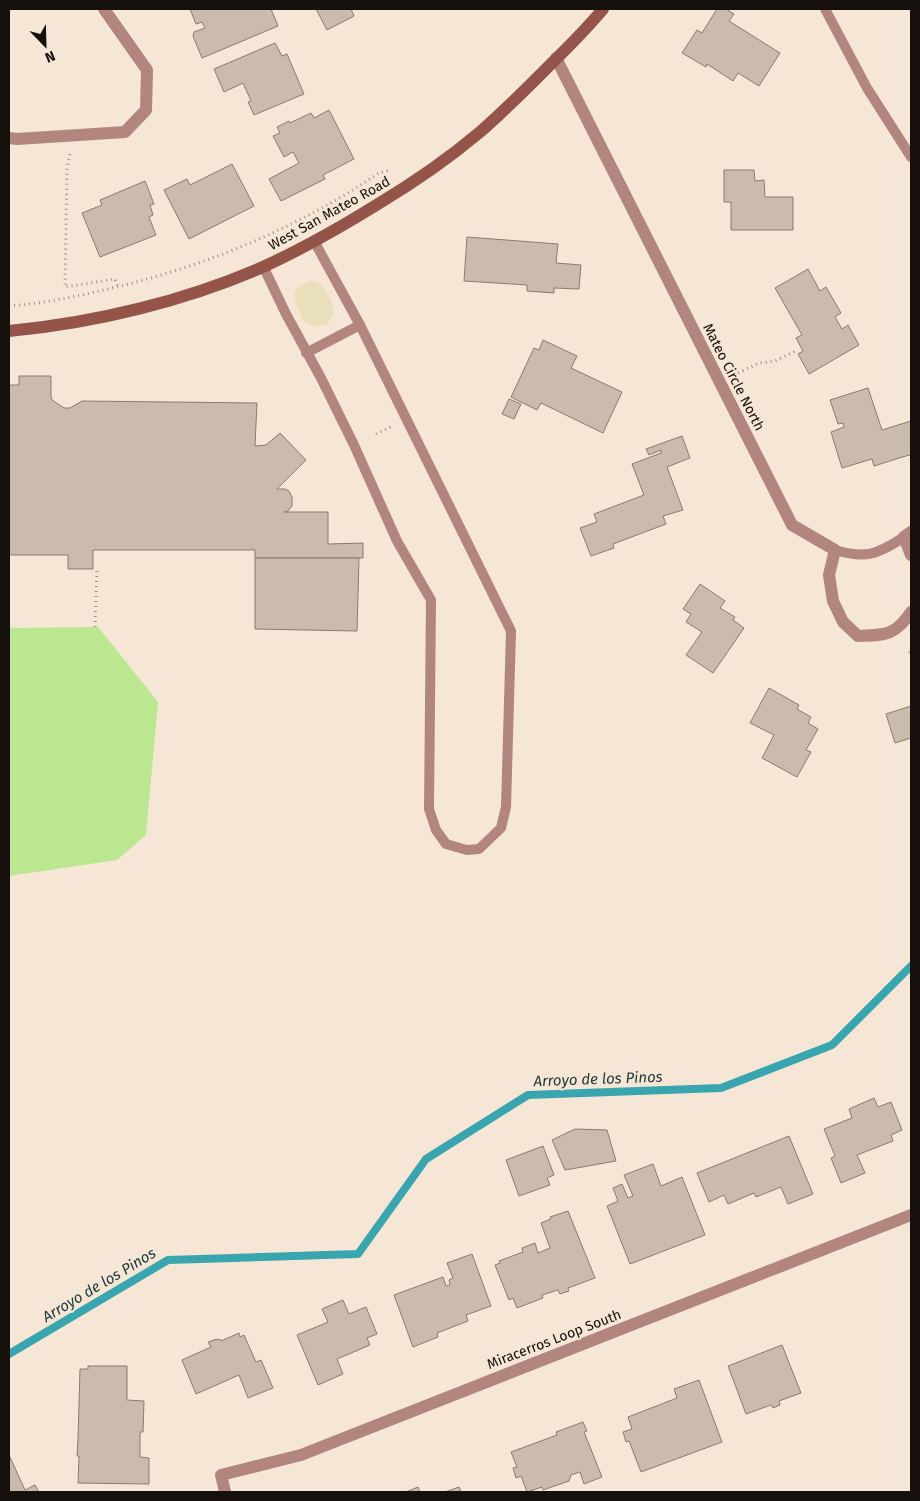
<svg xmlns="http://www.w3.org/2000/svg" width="920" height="1501" viewBox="0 0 920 1501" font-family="'Fira Sans',sans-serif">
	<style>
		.green { fill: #bbe791 }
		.sand { fill: #e9dfba }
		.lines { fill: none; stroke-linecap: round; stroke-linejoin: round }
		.stream { stroke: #39a6af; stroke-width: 8 }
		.building { fill: #cbbbac; stroke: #8a7b6d }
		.path { stroke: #9e9287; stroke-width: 3; stroke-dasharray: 1 4; stroke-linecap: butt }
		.lane { stroke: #b2857d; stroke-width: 10 }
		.street { stroke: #b2857d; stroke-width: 12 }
		.secondary { stroke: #94544a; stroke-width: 12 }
		.labels { text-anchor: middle; stroke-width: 4; stroke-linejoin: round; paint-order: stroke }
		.street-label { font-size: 14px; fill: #15100b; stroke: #f6e6d6 }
		.water-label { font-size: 15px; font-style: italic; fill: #20393c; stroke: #f6e6d6 }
	</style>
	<rect width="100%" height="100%" fill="#f6e6d6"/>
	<!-- green -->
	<polygon class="green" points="98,627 158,702 146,835 117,860 9,876 9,628"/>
	<!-- sand -->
	<path class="sand" d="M311,281l10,3c10,16 18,23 6,41l-12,1 -11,-4c-8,-18 -19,-33 7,-41z"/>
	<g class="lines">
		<!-- stream -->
		<polyline class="stream" points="9,1354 168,1260 358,1254 426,1159 528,1095 721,1088 832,1045 911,966"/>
	</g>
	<!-- building -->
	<g class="building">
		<polygon points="190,9 271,9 278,26 202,58 193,36 194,32 205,28 202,22 196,24"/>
		<polygon points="316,9 351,9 354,16 327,30"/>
		<polygon points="717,9 726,9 734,14 729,21 780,53 759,86 738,73 733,81 707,64 706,67 682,53 697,30 702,33"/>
		<polygon points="275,43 282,56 287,54 304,94 254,115 248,102 251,101 243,83 224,92 214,69"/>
		<polygon points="329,110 354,159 323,175 325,179 281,201 269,179 299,163 293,152 284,157 273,136 280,133 277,127 289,121 290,123 311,113 314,118"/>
		<polygon points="232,164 254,206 189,239 164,190 187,179 190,185"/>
		<polygon points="724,170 754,170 755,181 764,180 765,197 793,197 793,230 731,230 731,202 724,202"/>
		<polygon points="145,181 154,204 150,205 153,215 149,217 156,235 100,257 82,213 102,205 100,200"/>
		<polygon points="467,237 558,244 556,263 581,265 579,289 554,288 554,293 527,291 527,285 464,281"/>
		<polygon points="808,269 820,291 826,287 841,313 835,317 842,329 848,325 859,345 809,374 798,354 803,351 796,338 802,335 775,288"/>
		<polygon points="543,340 577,356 571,368 622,392 603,433 541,403 537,410 511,397 534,348 539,350"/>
		<polygon points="19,376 51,376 51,396 52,400 64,408 70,408 82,401 257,403 255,446 266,445 280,433 306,460 277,489 285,489 289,491 292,497 292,506 288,511 284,512 328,512 328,544 363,543 363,558 255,558 255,550 93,550 93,569 68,569 68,555 9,555 9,385 19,385"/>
		<polygon points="868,388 882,430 911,421 911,456 909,455 874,466 872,459 842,468 831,432 844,427 843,423 838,424 830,400"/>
		<polygon points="509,399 521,404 514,419 502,414"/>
		<polygon points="682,436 690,458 667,467 683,510 663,516 666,524 613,544 614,548 591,556 580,528 597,522 594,514 644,495 632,464 661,453 661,450 649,455 646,449"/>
		<polygon points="255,558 359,558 357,631 255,629"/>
		<polygon points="700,584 725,601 720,608 735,617 733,620 744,628 713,673 686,655 702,632 686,622 691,614 683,609"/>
		<polygon points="769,688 799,705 797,709 811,717 808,723 818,729 806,750 811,752 797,777 762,758 774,735 750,723"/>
		<polygon points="911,706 911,738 895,743 886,714"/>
		<polygon points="874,1098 878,1107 891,1102 902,1130 891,1135 893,1141 857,1155 865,1173 841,1183 831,1158 835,1156 824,1129 852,1118 849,1109"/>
		<polygon points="575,1129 607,1130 616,1161 565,1170 552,1140"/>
		<polygon points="789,1136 813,1194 788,1204 781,1187 756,1197 754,1193 728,1204 724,1195 709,1202 697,1173"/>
		<polygon points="543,1146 554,1175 547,1178 550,1185 519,1196 506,1160"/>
		<polygon points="653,1164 661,1186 682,1177 705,1235 630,1264 607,1206 618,1201 613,1188 622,1184 628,1198 633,1196 624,1175"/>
		<polygon points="568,1211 595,1278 568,1288 569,1291 560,1294 558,1290 542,1295 543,1298 517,1308 513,1298 509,1300 495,1265 500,1263 499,1261 523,1252 522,1248 535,1243 538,1253 550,1248 541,1223 551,1219 550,1217"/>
		<polygon points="472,1254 491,1306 466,1315 468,1321 437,1333 438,1337 413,1347 394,1295 443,1277 446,1286 450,1285 449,1280 453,1278 447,1263"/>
		<polygon points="343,1300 349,1314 366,1307 377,1334 367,1338 370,1345 337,1359 343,1374 318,1385 297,1335 328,1322 322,1309"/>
		<polygon points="239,1333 240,1337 244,1335 256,1362 261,1360 273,1388 248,1398 239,1375 196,1394 182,1360 211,1347 208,1342 217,1339 217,1340 220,1339 221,1341"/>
		<polygon points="782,1345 801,1393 779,1401 780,1405 773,1408 771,1405 746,1414 728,1366"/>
		<polygon points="88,1366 127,1366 127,1400 144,1401 143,1432 140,1432 140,1457 149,1458 149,1484 78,1483 79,1456 77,1456 78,1439 80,1369 88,1369"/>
		<polygon points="699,1380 722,1442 641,1472 629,1441 626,1442 623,1432 632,1429 628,1417 677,1398 674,1389"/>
		<polygon points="583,1422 587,1431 584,1432 602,1477 584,1484 580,1472 571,1475 569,1481 543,1490 542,1487 527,1492 521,1476 516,1478 513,1468 517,1467 511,1452 557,1435 556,1432"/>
		<polygon points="9,1455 25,1490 35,1485 39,1492 9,1492"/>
		<polygon points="418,1487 420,1492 406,1492"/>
		<polygon points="459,1487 461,1492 445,1492"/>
	</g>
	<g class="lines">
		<!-- path -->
		<g class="path">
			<polyline points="70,154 67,167 65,287 115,279 118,286"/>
			<path d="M9,306c40,-3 73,-11 112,-20 92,-23 180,-60 258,-113l11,-3"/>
			<polyline points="738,373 759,363 775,361 798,350"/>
			<polyline points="376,434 391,427"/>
			<polyline points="95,627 97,568"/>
			<polyline points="909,652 911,653"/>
		</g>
		<!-- lane -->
		<g class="lane">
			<polyline points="825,9 867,88 911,157"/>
			<polyline points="263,266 286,314 321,378 354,445 397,541 431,600 429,809 436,830 446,844 467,850 479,849 501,828 506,807 511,631 360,325 314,241"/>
			<polyline points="306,353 360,325"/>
			<path d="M835,550c30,9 42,5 69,-13"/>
		</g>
		<!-- street -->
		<g class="street">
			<path d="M556,58l236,467 43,25 -6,25 4,26 10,21 15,14c27,-1 37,0 53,-24"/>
			<polyline points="9,138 17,139 125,132 146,110 147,70 104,9"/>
			<polyline points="911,532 904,537 911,555"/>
			<polyline points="225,1492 221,1475 301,1455 911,1215"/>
		</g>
		<!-- secondary -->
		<path class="secondary" d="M9,331c85,-8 177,-30 256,-65 39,-18 76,-39 113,-62 35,-21 70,-45 102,-72 22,-19 42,-39 63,-60 20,-20 42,-41 60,-63"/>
	</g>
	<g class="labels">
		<!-- street labels -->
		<g class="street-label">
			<text transform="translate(329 213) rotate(-29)" y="5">West San Mateo Road</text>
			<text transform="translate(734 377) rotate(63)" y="5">Mateo Circle North</text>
			<text transform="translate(554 1339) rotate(-21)" y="5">Miracerros Loop South</text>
		</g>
		<!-- water labels -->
		<g class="water-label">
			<text transform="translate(598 1079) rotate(-2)" y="5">Arroyo de los Pinos</text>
			<text transform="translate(99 1285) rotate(-31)" y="5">Arroyo de los Pinos</text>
		</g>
	</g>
	<!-- border -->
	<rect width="920" height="1501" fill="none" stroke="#15100b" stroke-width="20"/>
	<!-- north arrow -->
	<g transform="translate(45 45) rotate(157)" stroke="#f6e6d6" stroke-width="4" paint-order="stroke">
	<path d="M0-4L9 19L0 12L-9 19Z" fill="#15100b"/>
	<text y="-8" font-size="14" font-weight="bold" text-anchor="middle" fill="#15100b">N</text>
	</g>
</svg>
